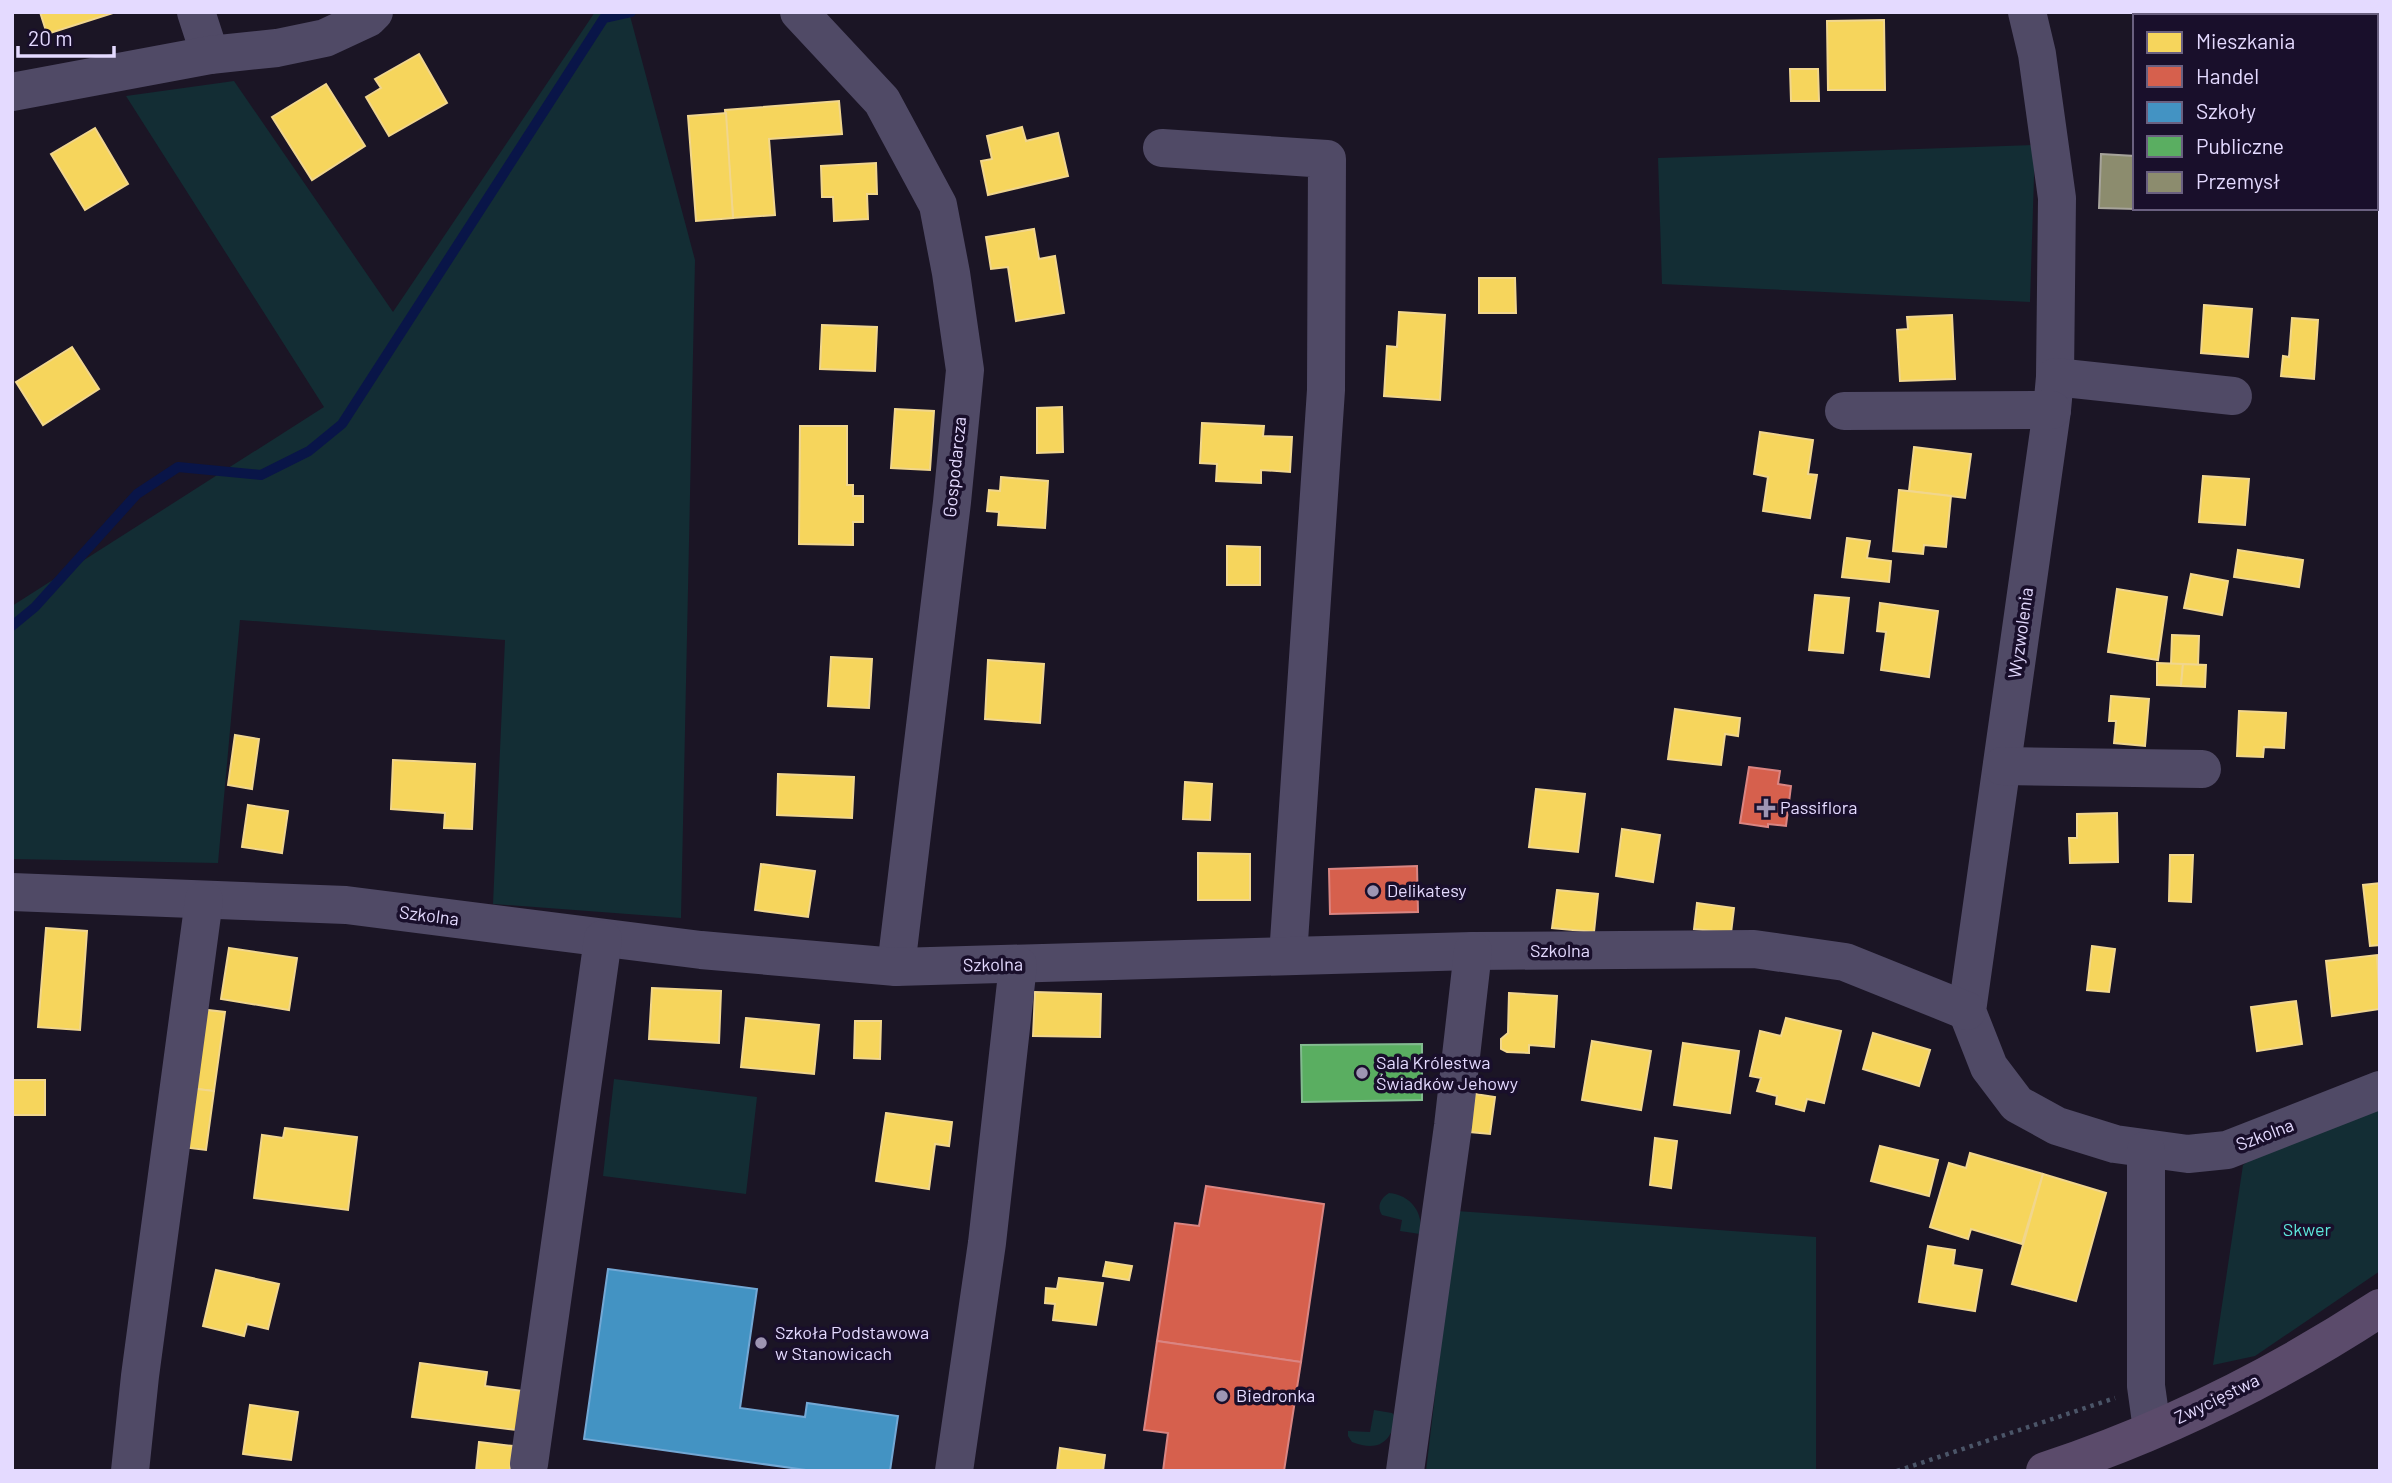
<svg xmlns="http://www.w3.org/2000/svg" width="2392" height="1483" viewBox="0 0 2392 1483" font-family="Barlow,sans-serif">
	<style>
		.green { fill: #132d34 }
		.homes { fill: #f6d55c; stroke: #f1d68d; stroke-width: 2 }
		.shops { fill: #d6604d; stroke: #da8582; stroke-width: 2 }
		.schools { fill: #4393c3; stroke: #73a8d5; stroke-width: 2 }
		.public { fill: #5aae61; stroke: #83bb90; stroke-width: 2 }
		.industry { fill: #8c8c6e; stroke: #a6a39a; stroke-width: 2 }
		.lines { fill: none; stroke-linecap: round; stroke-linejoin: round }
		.stream { stroke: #091548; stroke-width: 10 }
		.path { stroke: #4b5568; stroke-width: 4.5; stroke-dasharray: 3.5 5; stroke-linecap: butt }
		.minor { stroke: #504a66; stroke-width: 38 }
		.major { stroke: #5b4b6b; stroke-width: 38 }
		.poi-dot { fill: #9e95b3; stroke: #190f2b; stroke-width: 2.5 }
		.labels { text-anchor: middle; stroke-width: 7; stroke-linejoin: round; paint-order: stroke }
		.street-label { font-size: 18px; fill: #e4daff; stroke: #190f2b }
		.poi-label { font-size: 18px; fill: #e4daff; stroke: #190f2b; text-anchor: start }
		.park-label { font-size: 18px; fill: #5de8dc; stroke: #190f2b }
	</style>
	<rect width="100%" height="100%" fill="#1b1525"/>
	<!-- green -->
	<g class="green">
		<polygon points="595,12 629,12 695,260 681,918 493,904 505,640 240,620 218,863 12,859 12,606 324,407 126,96 234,81 393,312"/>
		<polygon points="2280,12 2380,12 2380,117 2376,113 2376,16 2283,16"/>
		<polygon points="2035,145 2030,302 1662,284 1658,158"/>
		<polygon points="614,1079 757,1097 746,1194 603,1176"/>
		<polygon points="2380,1106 2380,1271 2255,1356 2213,1365 2243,1165 2263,1152"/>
		<path d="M1389,1193c22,2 35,20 31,41l-20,-3 2,-11 -20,-5c-6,-9 -1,-17 7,-22z"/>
		<polygon points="1457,1211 1816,1237 1816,1471 1426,1471"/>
		<path d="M1374,1410l18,3 4,4c-5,26 -18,35 -44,25l-4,-6v-5l22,1z"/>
	</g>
	<!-- homes -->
	<g class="homes">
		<polygon points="40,12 116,12 47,34"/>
		<polygon points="1884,20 1885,90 1828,90 1827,21"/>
		<polygon points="419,54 447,103 389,136 366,97 381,88 375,79"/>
		<polygon points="1790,69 1818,69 1819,101 1791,101"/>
		<polygon points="326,84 365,146 312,180 272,117"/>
		<polygon points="839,101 842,134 769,139 775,215 733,218 725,110"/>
		<polygon points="726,113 733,218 696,221 688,116"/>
		<polygon points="1022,127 1026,141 1058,133 1068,176 988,195 981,161 992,159 987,136"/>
		<polygon points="95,128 128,184 85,210 51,154"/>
		<polygon points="876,163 877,194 867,194 868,219 834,221 833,197 822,197 821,166"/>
		<polygon points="1034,229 1039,259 1055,256 1064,313 1016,321 1008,267 991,269 986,237"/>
		<polygon points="1479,278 1515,278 1516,313 1479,313"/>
		<polygon points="2204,305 2252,309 2248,357 2201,353"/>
		<polygon points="1399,312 1445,315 1440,400 1384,396 1387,346 1397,347"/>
		<polygon points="1952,315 1955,379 1900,381 1897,330 1908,329 1907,317"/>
		<polygon points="2292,318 2318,320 2314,379 2281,376 2283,356 2289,357"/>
		<polygon points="822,325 877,327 875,371 820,369"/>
		<polygon points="72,347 99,389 43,425 16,382"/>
		<polygon points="1062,407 1063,452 1037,453 1037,408"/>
		<polygon points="895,409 934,411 930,470 891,468"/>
		<polygon points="1202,423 1264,426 1263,436 1292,437 1290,472 1261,470 1261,483 1216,481 1217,464 1200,463"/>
		<polygon points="800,426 847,426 847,485 853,485 853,496 863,496 863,522 853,522 853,545 799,544"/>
		<polygon points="1760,432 1813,440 1808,474 1817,475 1810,518 1763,511 1768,477 1754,474"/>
		<polygon points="1914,447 1971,454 1965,498 1909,491"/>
		<polygon points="2203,476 2249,479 2245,525 2199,522"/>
		<polygon points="1001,477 1048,481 1045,528 998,525 999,512 987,511 989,490 1000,491"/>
		<polygon points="1899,490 1951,496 1946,547 1924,545 1923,554 1893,551"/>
		<polygon points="1847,538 1870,541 1867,558 1891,561 1889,582 1842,577"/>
		<polygon points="1227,546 1260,547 1260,585 1227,585"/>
		<polygon points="2238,550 2303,560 2299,587 2234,577"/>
		<polygon points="2191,574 2228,581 2222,615 2184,608"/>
		<polygon points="2117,589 2167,597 2158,660 2108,652"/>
		<polygon points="1815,595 1849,598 1843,653 1809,650"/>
		<polygon points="1880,603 1938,611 1929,677 1881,670 1886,632 1877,631"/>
		<polygon points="2172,635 2199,636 2198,665 2171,664"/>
		<polygon points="831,657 872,659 869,708 828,706"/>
		<polygon points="988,660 1044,664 1040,723 985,719"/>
		<polygon points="2157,663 2183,664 2181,686 2157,685"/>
		<polygon points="2183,664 2206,665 2205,687 2181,686"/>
		<polygon points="2111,696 2149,699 2145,746 2114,743 2116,721 2109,721"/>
		<polygon points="1675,709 1740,718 1738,736 1725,734 1721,765 1668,759"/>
		<polygon points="2239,711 2286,713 2284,748 2264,747 2263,757 2237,756"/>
		<polygon points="235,735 259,739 252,789 228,785"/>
		<polygon points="393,760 475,764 472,829 444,828 445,813 391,809"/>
		<polygon points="778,774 854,777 852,818 777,815"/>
		<polygon points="1185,782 1212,784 1210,820 1183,819"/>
		<polygon points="1536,789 1585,794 1578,852 1529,847"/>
		<polygon points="248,805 288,811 282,853 242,847"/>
		<polygon points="2117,813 2118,862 2070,863 2069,838 2077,838 2077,814"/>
		<polygon points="1622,829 1660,835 1653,882 1616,876"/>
		<polygon points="1198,853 1250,854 1250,900 1198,900"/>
		<polygon points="2170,855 2193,855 2191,902 2169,901"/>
		<polygon points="761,864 815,871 808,917 755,910"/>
		<polygon points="2380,883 2380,945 2370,946 2363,885"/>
		<polygon points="1557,890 1598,894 1594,932 1552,928"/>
		<polygon points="1697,903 1734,908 1731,933 1694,929"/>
		<polygon points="46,928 87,931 80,1030 38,1027"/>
		<polygon points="2092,946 2115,949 2109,992 2087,990"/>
		<polygon points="229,948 297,958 289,1010 221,999"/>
		<polygon points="2377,955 2380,1009 2332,1016 2326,961"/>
		<polygon points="652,988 721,991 719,1043 649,1039"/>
		<polygon points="1035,992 1101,994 1100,1037 1033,1036"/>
		<polygon points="1509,993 1557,996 1554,1047 1529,1045 1529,1053 1507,1052 1501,1049 1501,1039 1508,1033"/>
		<polygon points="2296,1001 2302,1044 2257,1051 2251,1007"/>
		<polygon points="199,1009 225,1012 214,1091 189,1088"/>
		<polygon points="746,1018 819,1025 814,1074 741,1067"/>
		<polygon points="1786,1018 1841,1031 1824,1103 1807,1099 1804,1111 1776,1104 1777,1096 1757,1091 1761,1078 1750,1076 1760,1031 1781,1036"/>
		<polygon points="855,1021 881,1021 880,1059 854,1058"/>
		<polygon points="1873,1033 1930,1050 1919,1086 1863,1069"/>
		<polygon points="1592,1041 1651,1051 1641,1110 1582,1100"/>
		<polygon points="1683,1043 1739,1051 1730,1113 1674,1105"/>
		<rect x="12" y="1080" width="33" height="35"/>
		<polygon points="189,1088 214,1091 206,1150 181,1147"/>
		<polygon points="1475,1094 1495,1097 1490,1134 1470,1132"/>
		<polygon points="886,1113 952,1122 949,1146 935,1144 929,1189 876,1181"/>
		<polygon points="285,1128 357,1137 348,1210 254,1198 262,1135 283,1138"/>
		<polygon points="1655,1138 1677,1141 1671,1188 1650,1185"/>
		<polygon points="1880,1146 1938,1160 1929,1196 1871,1181"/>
		<polygon points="1970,1153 2043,1174 2022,1244 1971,1229 1968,1239 1930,1227 1949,1163 1966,1168"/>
		<polygon points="2043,1174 2106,1193 2076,1301 2012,1284"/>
		<polygon points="1928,1246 1955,1250 1953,1265 1982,1270 1975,1311 1919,1302"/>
		<polygon points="1106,1262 1132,1266 1129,1280 1103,1276"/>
		<polygon points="216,1270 279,1284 268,1329 247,1324 244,1336 203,1326"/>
		<polygon points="1059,1278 1103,1283 1096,1325 1053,1320 1055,1304 1045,1303 1046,1288 1057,1289"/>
		<polygon points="420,1363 487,1372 485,1386 531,1392 525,1431 412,1417"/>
		<polygon points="250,1405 298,1412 291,1460 243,1454"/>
		<polygon points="479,1442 513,1446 510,1471 476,1471"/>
		<polygon points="1060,1448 1105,1455 1103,1471 1057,1471"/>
	</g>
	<!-- shops -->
	<g class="shops">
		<polygon points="1749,767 1780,771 1778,784 1791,786 1786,826 1768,824 1768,827 1740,823"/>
		<polygon points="1417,866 1418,912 1330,914 1329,869"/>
		<polygon points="1206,1186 1324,1204 1301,1362 1157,1341 1175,1223 1199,1226"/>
		<polygon points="1157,1341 1301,1362 1284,1471 1163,1471 1168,1433 1144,1430"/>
	</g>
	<!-- schools -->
	<polygon class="schools" points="608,1269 757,1289 740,1408 805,1417 807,1403 898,1416 890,1471 813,1471 584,1439"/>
	<!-- public -->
	<polygon class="public" points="1422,1044 1422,1100 1302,1102 1301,1045"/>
	<!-- industry -->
	<polygon class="industry" points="2101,154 2135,156 2135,208 2174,208 2174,210 2099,208"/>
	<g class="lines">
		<!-- stream -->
		<polyline class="stream" points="12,626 35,607 137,494 178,467 261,475 309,451 342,424 604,18 631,12"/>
		<!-- path -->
		<polyline class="path" points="1897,1471 2115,1398"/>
		<!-- minor -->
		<g class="minor">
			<polyline points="196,12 210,55"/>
			<polyline points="799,12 882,101 938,205 951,273 965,370 952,502 896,967"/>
			<polyline points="2027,12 2037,54 2057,198 2055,377 2052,410 1967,1011 1989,1067 2017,1104 2057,1126 2115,1144 2188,1154 2227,1150 2380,1090"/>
			<polyline points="12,92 210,55 277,48 325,38 368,18 374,12"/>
			<polyline points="1162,148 1327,159 1326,390 1288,956"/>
			<polyline points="2055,377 2233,396"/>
			<polyline points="1844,411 2052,410"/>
			<polyline points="2002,766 2202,769"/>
			<polyline points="12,892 346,905 701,950 896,967 1473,951 1754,949 1845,962 1967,1011"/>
			<polyline points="2146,1150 2146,1386 2152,1429"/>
			<polyline points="529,1464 603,939"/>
			<polyline points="130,1471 140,1376 204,900"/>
			<polyline points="954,1471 987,1243 1018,965"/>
			<polyline points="1405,1471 1453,1126 1473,951"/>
		</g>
		<!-- major -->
		<g class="major">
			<polyline points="2249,12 2253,16"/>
			<polyline points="2376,146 2380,150"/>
			<path d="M2045,1471c118,-39 231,-95 335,-163"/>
		</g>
	</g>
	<!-- markers -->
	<g class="poi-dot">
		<path d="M1762.5 797.5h7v7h7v7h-7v7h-7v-7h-7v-7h7z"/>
		<circle cx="1373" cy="891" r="7"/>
		<circle cx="1362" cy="1073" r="7"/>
		<circle cx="761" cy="1343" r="7"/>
		<circle cx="1222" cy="1396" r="7"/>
	</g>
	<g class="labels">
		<!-- street labels -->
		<g class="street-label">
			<text transform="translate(955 467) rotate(-84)" y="6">Gospodarcza</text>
			<text transform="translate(2021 633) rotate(-82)" y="6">Wyzwolenia</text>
			<text transform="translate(429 916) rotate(7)" y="6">Szkolna</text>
			<text x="1560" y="957">Szkolna</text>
			<text transform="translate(993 965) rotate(-1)" y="6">Szkolna</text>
			<text transform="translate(2265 1135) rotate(-21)" y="6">Szkolna</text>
			<text transform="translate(2217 1399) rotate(-26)" y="6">Zwycięstwa</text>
		</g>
		<!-- poi labels -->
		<g class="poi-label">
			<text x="1780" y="814">Passiflora</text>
			<text x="1387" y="897">Delikatesy</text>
			<text x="1376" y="1069">Sala Królestwa<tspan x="1376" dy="21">Świadków Jehowy</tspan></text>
			<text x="775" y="1339">Szkoła Podstawowa<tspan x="775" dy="21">w Stanowicach</tspan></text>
			<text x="1236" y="1402">Biedronka</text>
		</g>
		<!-- park labels -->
		<g class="park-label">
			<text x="2307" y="1236">Skwer</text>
		</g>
	</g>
	<!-- border -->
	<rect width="2392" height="1483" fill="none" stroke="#e4daff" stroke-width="28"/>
	<!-- legend -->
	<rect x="2133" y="14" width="245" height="196" fill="#190f2b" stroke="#6a6080" stroke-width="2"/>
	<rect x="2147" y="32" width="35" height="21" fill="#f6d55c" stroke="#6a6080" stroke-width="2"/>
	<text x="2196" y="49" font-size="21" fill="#e4daff">Mieszkania</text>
	<rect x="2147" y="66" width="35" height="21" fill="#d6604d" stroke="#6a6080" stroke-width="2"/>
	<text x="2196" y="84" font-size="21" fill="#e4daff">Handel</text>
	<rect x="2147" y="102" width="35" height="21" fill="#4393c3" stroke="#6a6080" stroke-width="2"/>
	<text x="2196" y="119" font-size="21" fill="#e4daff">Szkoły</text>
	<rect x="2147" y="136" width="35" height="21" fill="#5aae61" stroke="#6a6080" stroke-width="2"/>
	<text x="2196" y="154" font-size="21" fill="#e4daff">Publiczne</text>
	<rect x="2147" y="172" width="35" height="21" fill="#8c8c6e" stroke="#6a6080" stroke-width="2"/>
	<text x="2196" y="189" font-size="21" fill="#e4daff">Przemysł</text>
	<!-- scale -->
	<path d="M18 46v10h96v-10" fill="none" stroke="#e4daff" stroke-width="3.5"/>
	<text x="28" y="46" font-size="21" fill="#e4daff" stroke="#190f2b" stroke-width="5" paint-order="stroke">20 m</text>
</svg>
